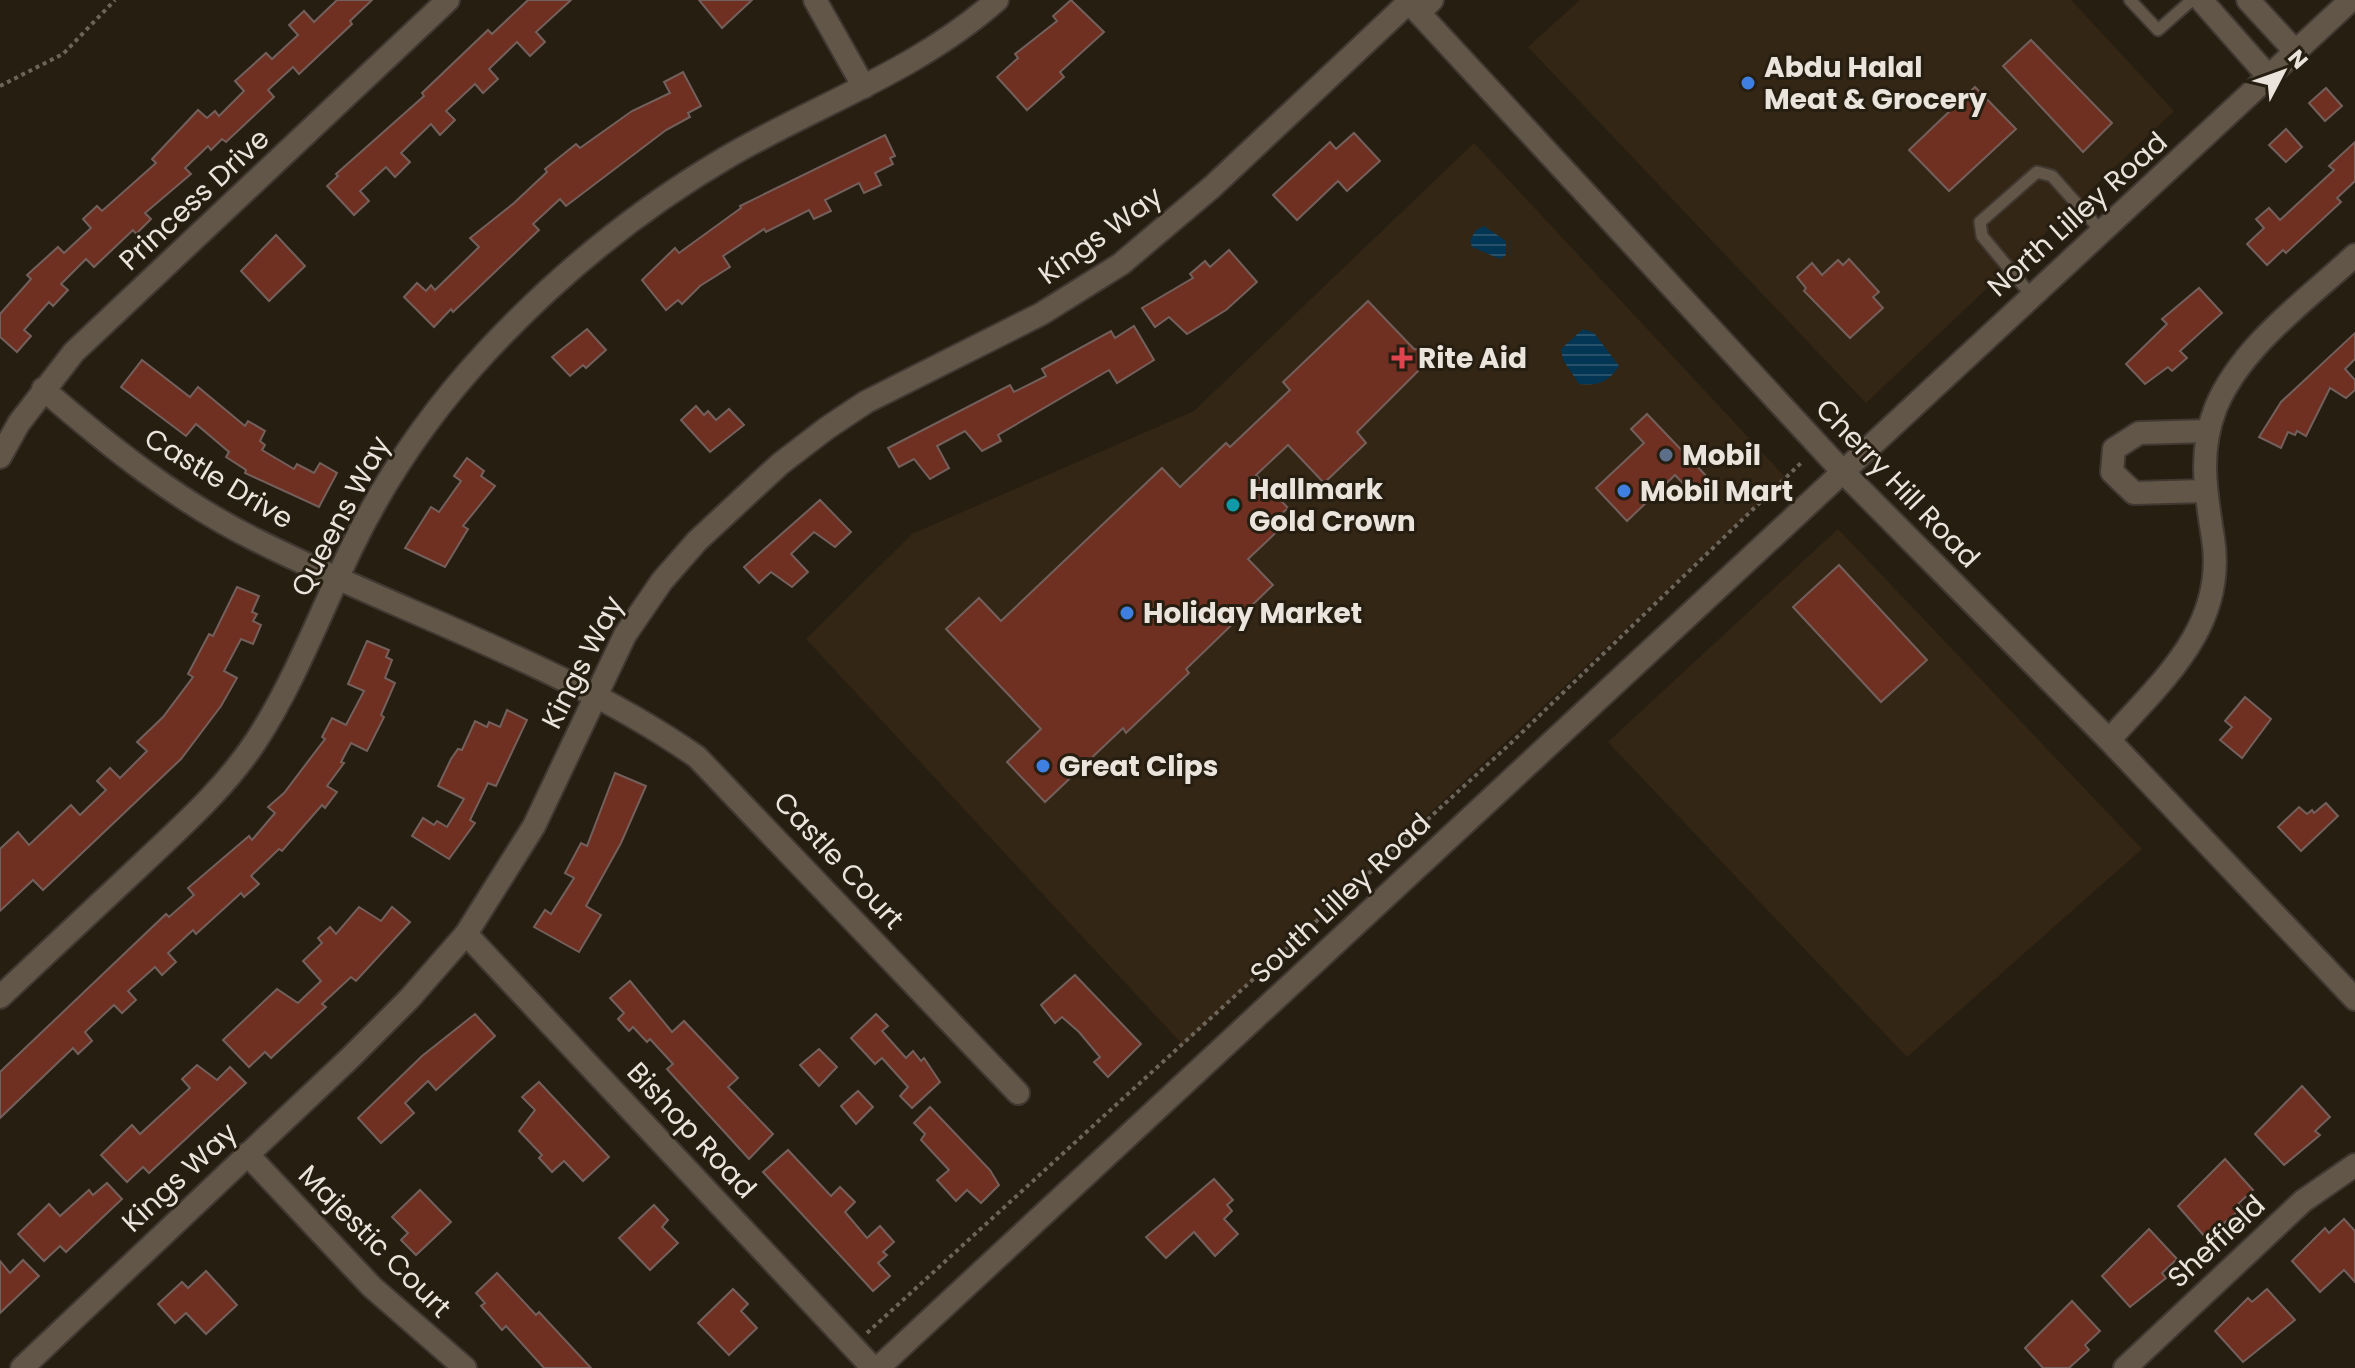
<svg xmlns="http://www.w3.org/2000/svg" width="2355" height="1368" viewBox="0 0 2355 1368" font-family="Poppins,sans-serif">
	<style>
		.built { fill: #342614 }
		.water { fill: url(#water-rules) }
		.building { fill: #6f3022; stroke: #73605c; stroke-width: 2 }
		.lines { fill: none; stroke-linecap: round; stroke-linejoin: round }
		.service-casing { stroke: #403831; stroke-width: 15 }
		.minor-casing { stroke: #403831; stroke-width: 26 }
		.tertiary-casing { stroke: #403831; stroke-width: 26 }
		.secondary-casing { stroke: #403831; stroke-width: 26 }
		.path { stroke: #6d655a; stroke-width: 4; stroke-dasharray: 4 4; stroke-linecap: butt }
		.service { stroke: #615648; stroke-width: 11 }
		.minor { stroke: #615648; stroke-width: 22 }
		.tertiary { stroke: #615648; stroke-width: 22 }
		.secondary { stroke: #615648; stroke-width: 22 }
		.shop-dot { fill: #3f7fe0; stroke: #271e12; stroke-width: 3 }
		.health-dot { fill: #e0444e; stroke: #271e12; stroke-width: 3 }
		.service-dot { fill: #5c6f8a; stroke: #271e12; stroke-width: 3 }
		.culture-dot { fill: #0f9aa8; stroke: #271e12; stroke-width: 3 }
		.labels { text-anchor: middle; stroke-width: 6; stroke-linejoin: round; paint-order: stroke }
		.poi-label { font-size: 28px; font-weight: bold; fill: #eae4dc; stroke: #271e12; text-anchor: start }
		.street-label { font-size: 28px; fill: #eae4dc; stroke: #271e12 }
	</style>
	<defs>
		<pattern id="water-rules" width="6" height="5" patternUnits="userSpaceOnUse" patternTransform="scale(2)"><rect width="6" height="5" fill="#033554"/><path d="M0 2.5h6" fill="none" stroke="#28526c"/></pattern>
	</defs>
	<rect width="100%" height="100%" fill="#271e12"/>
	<!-- built -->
	<g class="built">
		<polygon points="1580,0 2071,0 2174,111 1866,403 1528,47"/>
		<polygon points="1474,143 1786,478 1183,1045 806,639 912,534 1194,411"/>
		<polygon points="1838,529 2142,849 1907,1057 1608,742"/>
	</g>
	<!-- water -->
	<g class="water">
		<polygon points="1484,226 1506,241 1506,255 1500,259 1472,247 1470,240 1476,230"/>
		<path d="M1583,329l11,4 25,33c-10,16 -22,20 -40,18l-16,-24 -2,-11z"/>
	</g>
	<!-- building -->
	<g class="building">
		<polygon points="337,0 372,0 350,21 352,24 299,74 293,67 268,90 274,97 226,142 222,139 211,150 208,146 185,168 191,174 145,213 151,219 136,234 133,230 94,267 86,259 61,284 68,290 53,306 49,302 24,330 31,336 17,352 0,337 0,314 31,279 27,275 58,247 64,253 91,228 83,219 97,206 102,211 156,163 152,159 198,110 207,118 215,111 219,116 244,91 235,81 266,53 272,59 298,35 289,25 304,11 314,22"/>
		<polygon points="528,0 571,0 536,32 545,42 530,56 517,42 489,69 498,79 483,93 475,84 446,111 455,120 440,135 431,124 401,153 410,162 395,177 386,167 360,191 369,201 354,215 327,186 338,176 336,174 424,96 422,93 488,30 492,34"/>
		<polygon points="699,0 752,0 722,28"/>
		<polygon points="1071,0 1104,32 1060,72 1064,77 1027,110 997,77 1018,58 1015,54 1057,21 1053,16"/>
		<polygon points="2031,40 2112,123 2083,152 2003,66"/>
		<polygon points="683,72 701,106 688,113 690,117 666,130 566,206 560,199 533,224 539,230 453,312 451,309 434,327 404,297 417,283 426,291 431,285 435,290 479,247 470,238 514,203 547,172 545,169 576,144 580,148 632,111 670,93 664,82"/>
		<polygon points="1975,87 2016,129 1949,191 1909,150"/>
		<polygon points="2326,88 2342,106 2325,121 2309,103"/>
		<polygon points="2286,129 2302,147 2286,162 2269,145"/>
		<polygon points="1354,133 1380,161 1347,191 1338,181 1297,220 1273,195 1330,142 1336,149"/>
		<polygon points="885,135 895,156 890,158 893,164 875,173 881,185 864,193 859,183 825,200 831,211 814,219 809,210 766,232 764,229 723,256 730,267 700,286 682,304 678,300 666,310 642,280 675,248 679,253 741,208 740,206"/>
		<polygon points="2355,142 2355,181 2337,198 2341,202 2286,253 2283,250 2267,265 2247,244 2264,228 2256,219 2269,208 2280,220 2334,170 2329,166"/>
		<polygon points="276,235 305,266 269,301 241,271"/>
		<polygon points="1229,250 1257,282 1226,310 1187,334 1169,317 1155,327 1142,308 1193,278 1190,274 1205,261 1210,267"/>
		<polygon points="1849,259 1879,292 1873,297 1883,308 1850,338 1804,291 1806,288 1797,277 1812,263 1822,275 1838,260 1843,265"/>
		<polygon points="2199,288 2222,313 2180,351 2187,358 2172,371 2168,367 2145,384 2126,364 2167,324 2162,319"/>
		<polygon points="1368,301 1414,349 1425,350 1424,365 1357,432 1366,443 1324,483 1288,445 1256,475 1288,508 1279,516 1286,523 1248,559 1273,585 1186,669 1189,673 1126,733 1123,728 1045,802 1007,762 1041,729 946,629 979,598 1001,621 1162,468 1180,487 1226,443 1230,447 1290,390 1283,382"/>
		<polygon points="1134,326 1154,360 1117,383 1109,370 998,435 1001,441 982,451 965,431 937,446 949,468 930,479 914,459 899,467 888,448 1010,385 1014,392 1046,376 1042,369 1111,331 1115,338"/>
		<polygon points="587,329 606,350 586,368 583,365 570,376 552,357"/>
		<polygon points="2355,333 2355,359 2345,369 2355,380 2355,390 2346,398 2330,388 2306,436 2297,431 2295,435 2288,432 2281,448 2259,437 2281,402"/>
		<polygon points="142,360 190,397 198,387 245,426 248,421 265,431 260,441 265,445 262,450 294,469 297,464 314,473 320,463 337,473 319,507 245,473 246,470 226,457 229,452 196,424 186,436 121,387"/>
		<polygon points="696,406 704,415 708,411 716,420 729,409 744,425 710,452 681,420"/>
		<polygon points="1647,414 1712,482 1696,497 1675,475 1627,521 1596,488 1644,443 1631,429"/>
		<polygon points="467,458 484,471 481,476 495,486 463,526 468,529 445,567 405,548 431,507 439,512 461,481 454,476"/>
		<polygon points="820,500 851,532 835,547 814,532 791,554 808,572 792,587 771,572 759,583 744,567"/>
		<polygon points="1839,565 1927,660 1881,702 1793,607"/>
		<polygon points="237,587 259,596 252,612 257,614 253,621 261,625 253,644 241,639 224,671 237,678 221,706 181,759 43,890 33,880 0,911 0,849 18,832 29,845 71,805 80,815 106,790 97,781 110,768 120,778 147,751 137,742 163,717 193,677 188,674 209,634 213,636"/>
		<polygon points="367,641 389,650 386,657 392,660 385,678 395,683 381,715 384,717 367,751 351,743 341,762 344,763 327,786 337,792 325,808 322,805 282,851 279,849 251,876 259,884 244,897 241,893 196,934 193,930 168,953 176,962 162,975 155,967 128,991 136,1000 122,1013 114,1005 85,1032 92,1041 78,1054 73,1048 0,1118 0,1072 166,914 169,917 194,895 188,888 249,836 252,840 275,813 268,807 284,793 325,739 322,737 332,718 346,725 364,691 348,684"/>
		<polygon points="2245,697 2271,719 2242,758 2220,740 2232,727 2225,721"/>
		<polygon points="507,710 527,720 496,786 488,783 470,820 475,823 449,859 412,836 423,818 434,825 437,821 447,827 464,799 438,786 451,759 458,749 462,750 475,721 487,727 489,722 500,727"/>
		<polygon points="615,773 646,786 621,843 586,906 601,915 579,952 534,927 545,910 551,914 574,878 565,873 581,843 587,846"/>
		<polygon points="2326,803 2338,816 2301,851 2278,827 2299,807 2307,814 2312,810 2314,813"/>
		<polygon points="359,907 381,921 392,907 410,922 356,981 351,977 322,1004 326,1007 271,1058 265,1052 249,1067 223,1040 277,989 298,1003 321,981 303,961 322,943 318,938 330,927 336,934"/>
		<polygon points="1075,975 1141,1044 1108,1077 1094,1062 1100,1057 1079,1032 1062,1017 1055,1023 1041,1005"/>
		<polygon points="630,981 672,1032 684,1021 738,1078 728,1087 773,1134 749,1159 667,1069 673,1064 650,1039 647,1042 633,1027 629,1031 618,1019 624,1013 610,998"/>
		<polygon points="475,1014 495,1036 436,1090 428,1081 405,1103 414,1113 381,1143 358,1118 422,1056"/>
		<polygon points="876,1014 888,1026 882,1031 906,1058 913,1051 921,1061 924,1058 940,1082 912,1108 900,1096 908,1087 882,1058 875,1064 851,1038"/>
		<polygon points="819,1049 837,1067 819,1086 800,1065"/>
		<polygon points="197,1065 217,1080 230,1067 246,1083 149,1173 143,1167 127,1182 101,1155 132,1125 140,1134 190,1088 182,1079"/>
		<polygon points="539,1082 609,1157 583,1181 564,1161 552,1172 539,1158 542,1155 519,1131 535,1110 522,1097"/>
		<polygon points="2302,1086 2330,1117 2315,1131 2320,1135 2284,1165 2255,1134"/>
		<polygon points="858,1091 873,1107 856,1124 841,1106"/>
		<polygon points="930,1107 990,1170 999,1185 981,1203 967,1190 956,1201 937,1180 949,1170 921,1140 925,1134 914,1123"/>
		<polygon points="788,1150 831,1196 840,1187 855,1202 845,1212 867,1238 880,1226 894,1242 883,1252 887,1255 878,1263 890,1276 873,1291 763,1172"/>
		<polygon points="2225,1159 2253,1190 2238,1204 2242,1208 2206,1238 2178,1206"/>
		<polygon points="1214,1179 1233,1200 1227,1205 1232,1211 1224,1219 1238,1234 1215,1256 1194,1232 1166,1258 1146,1237"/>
		<polygon points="107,1183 122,1199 66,1252 60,1246 44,1261 18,1234 49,1204 60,1216 89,1190 93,1195"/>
		<polygon points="420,1190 451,1222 416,1255 401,1240 408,1233 392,1217"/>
		<polygon points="654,1205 668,1220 662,1227 678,1243 650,1270 619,1238"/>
		<polygon points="2344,1219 2355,1231 2355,1282 2344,1270 2320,1292 2292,1261 2325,1228 2329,1233"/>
		<polygon points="2149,1229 2177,1259 2162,1273 2166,1278 2130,1307 2102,1276"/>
		<polygon points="23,1260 39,1276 0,1313 0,1261 10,1273"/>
		<polygon points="206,1271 237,1305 206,1334 186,1313 175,1323 158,1304 182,1282 188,1288"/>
		<polygon points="497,1273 536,1315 539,1312 591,1368 544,1368 506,1326 502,1330 481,1306 485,1303 476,1293"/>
		<polygon points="733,1289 748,1304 741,1311 757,1328 729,1355 698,1323"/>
		<polygon points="2267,1289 2295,1320 2243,1362 2215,1331 2248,1298 2252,1302"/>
		<polygon points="2072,1301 2100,1331 2085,1345 2089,1350 2069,1368 2043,1368 2025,1348"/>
	</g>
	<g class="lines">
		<!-- service casing -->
		<g class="service-casing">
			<g id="service">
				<polyline points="2130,0 2158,30 2192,0"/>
				<polyline points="2032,296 1982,236 1980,222 2037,172 2052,176 2102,232"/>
			</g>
		</g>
		<!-- minor casing -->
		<g class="minor-casing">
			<g id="minor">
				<polyline points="815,0 864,87"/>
				<polyline points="2201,0 2269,77"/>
				<polyline points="2248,0 2296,52"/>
				<polyline points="1419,13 1432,0"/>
				<path d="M43,389c66,57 134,112 213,151 143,72 311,126 441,217l321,336"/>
				<polyline points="0,457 19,423 74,352 448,0"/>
				<polyline points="2205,491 2134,493 2112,472 2114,449 2139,433 2208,431"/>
				<path d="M2109,740c53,-59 118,-114 104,-202 -7,-45 -15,-86 3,-131 26,-62 91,-107 139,-152"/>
				<polyline points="466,934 873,1368"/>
				<path d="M0,997c48,-45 95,-89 143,-134 40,-38 82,-75 113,-122 39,-60 65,-130 96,-194 35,-72 81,-138 135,-196 70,-75 153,-143 242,-195 90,-52 189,-86 268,-156"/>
				<polyline points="247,1154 372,1287 465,1368"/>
				<polyline points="22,1368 351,1057 410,998 466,934 534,826 625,635 662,581 697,541 780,464 827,428 866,402 1041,314 1121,264 1212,187 1409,2"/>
				<polyline points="2125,1368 2303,1201 2355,1165"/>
			</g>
		</g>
		<!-- tertiary casing -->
		<g class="tertiary-casing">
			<polyline id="tertiary" points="878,1368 2351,0"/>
		</g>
		<!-- secondary casing -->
		<g class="secondary-casing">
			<polyline id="secondary" points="1407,0 1843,472 2109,740 2355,999"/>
		</g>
		<!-- path -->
		<g class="path">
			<polyline points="0,86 63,54 115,0"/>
			<polyline points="867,1333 1511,743 1803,461"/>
		</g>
		<!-- service -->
		<use href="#service" class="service"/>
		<!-- minor -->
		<use href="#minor" class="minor"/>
		<!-- tertiary -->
		<use href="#tertiary" class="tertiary"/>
		<!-- secondary -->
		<use href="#secondary" class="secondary"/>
	</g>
	<!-- markers -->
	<g class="shop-dot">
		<circle cx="1748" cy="83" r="8"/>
		<circle cx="1624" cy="491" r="8"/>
		<circle cx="1127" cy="613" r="8"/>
		<circle cx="1043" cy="766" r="8"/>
	</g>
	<path class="health-dot" d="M1398 346h8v8h8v8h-8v8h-8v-8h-8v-8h8z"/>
	<circle class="service-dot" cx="1666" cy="455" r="8"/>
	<circle class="culture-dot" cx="1233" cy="505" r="8"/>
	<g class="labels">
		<!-- poi labels -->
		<g class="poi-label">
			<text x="1764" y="77">Abdu Halal<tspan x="1764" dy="32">Meat &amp; Grocery</tspan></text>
			<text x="1418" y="368">Rite Aid</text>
			<text x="1682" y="465">Mobil</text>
			<text x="1249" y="499">Hallmark<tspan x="1249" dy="32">Gold Crown</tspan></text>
			<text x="1640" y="501">Mobil Mart</text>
			<text x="1143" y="623">Holiday Market</text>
			<text x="1059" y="776">Great Clips</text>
		</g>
		<!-- street labels -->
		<g class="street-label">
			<text transform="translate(194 199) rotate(-43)" y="10">Princess Drive</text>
			<text transform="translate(2077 214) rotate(-42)" y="10">North Lilley Road</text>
			<text transform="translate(1100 235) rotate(-36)" y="10">Kings Way</text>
			<text transform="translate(219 478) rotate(31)" y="10">Castle Drive</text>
			<text transform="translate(1898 483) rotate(46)" y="10">Cherry Hill Road</text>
			<text transform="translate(340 516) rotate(-62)" y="10">Queens Way</text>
			<text transform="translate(582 662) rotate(-63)" y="10">Kings Way</text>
			<text transform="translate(839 860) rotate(47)" y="10">Castle Court</text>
			<text transform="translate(1340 898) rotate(-43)" y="10">South Lilley Road</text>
			<text transform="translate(692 1130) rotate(47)" y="10">Bishop Road</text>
			<text transform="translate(179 1177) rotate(-43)" y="10">Kings Way</text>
			<text transform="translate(375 1241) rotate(45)" y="10">Majestic Court</text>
			<text transform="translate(2216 1241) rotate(-43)" y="10">Sheffield</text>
		</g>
	</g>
	<!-- north arrow -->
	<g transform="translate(2283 72) rotate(49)" stroke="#271e12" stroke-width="6" paint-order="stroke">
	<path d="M0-6L14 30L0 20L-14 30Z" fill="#eae4dc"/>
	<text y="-12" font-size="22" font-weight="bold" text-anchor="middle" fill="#eae4dc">N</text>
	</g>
</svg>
